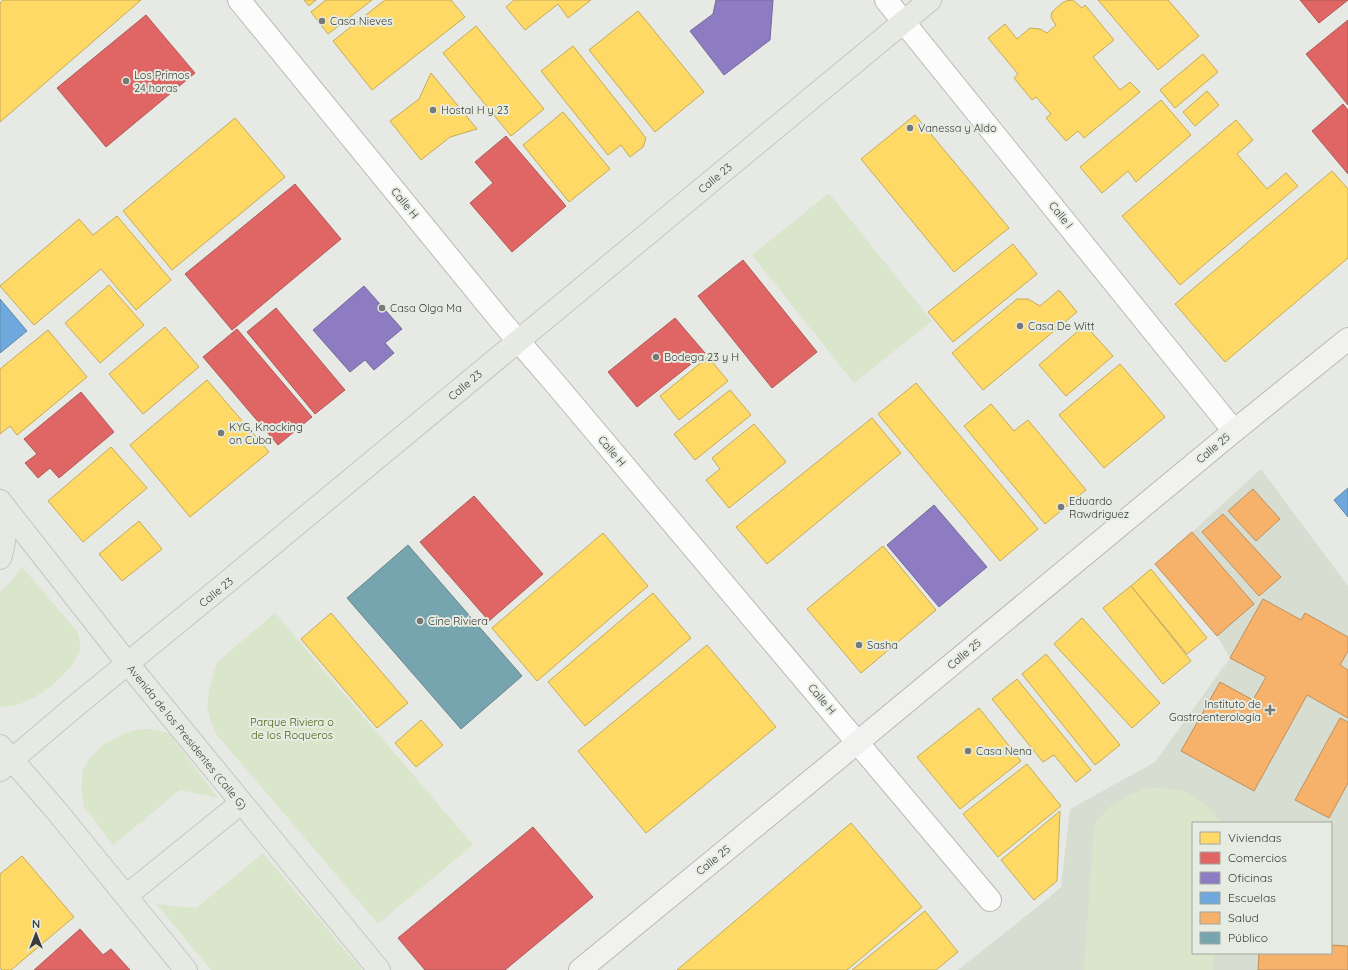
<svg xmlns="http://www.w3.org/2000/svg" width="1348" height="970" viewBox="0 0 1348 970" font-family="Quicksand,sans-serif">
	<style>
		.built { fill: #d8ddd1; fill-rule: evenodd }
		.green { fill: #dae6cb }
		.homes { fill: #ffd966; stroke: #c4aa58 }
		.shops { fill: #e06666; stroke: #ae5958 }
		.offices { fill: #8e7cc3; stroke: #75699a }
		.schools { fill: #6fa8dc; stroke: #5f88ab }
		.health { fill: #f6b26b; stroke: #be8f5c }
		.public { fill: #76a5af; stroke: #64868c }
		.lines { fill: none; stroke-linecap: round; stroke-linejoin: round }
		.street-casing { stroke: #b7b9b5; stroke-width: 24 }
		.secondary-casing { stroke: #b7b9b5; stroke-width: 24 }
		.primary-casing { stroke: #c4c6c3; stroke-width: 24 }
		.street { stroke: #fbfcfb; stroke-width: 22 }
		.secondary { stroke: #f1f2f0; stroke-width: 22 }
		.primary { stroke: #e7e9e3; stroke-width: 22 }
		.poi-dot { fill: #777975; stroke: #e7ece2; stroke-width: 1.5 }
		.labels { text-anchor: middle; stroke-width: 4; stroke-linejoin: round; paint-order: stroke }
		.poi-label { font-size: 11px; fill: #3b3c39; stroke: #e7ece2; text-anchor: start }
		.street-label { font-size: 11px; fill: #3b3c39; stroke: #e7ece2 }
		.park-label { font-size: 11px; fill: #475f13; stroke: #e7ece2 }
	</style>
	<rect width="100%" height="100%" fill="#e7eae4"/>
	<!-- built -->
	<path class="built" d="M1261,469l87,117v384h-390l88,-70 15,-13 9,-78 85,-47 75,-104 -13,-22 -62,-72 37,-32zM1193,823h138v130h-138z"/>
	<!-- green -->
	<g class="green">
		<polygon points="829,193 932,321 854,383 752,255"/>
		<path d="M22,567l55,64c2,5 4,13 3,18 -6,24 -54,63 -80,57v-114l10,-9z"/>
		<polygon points="275,613 473,845 378,924 216,734 210,720 207,705 209,690 217,662"/>
		<polygon points="141,729 150,729 169,733 218,798 180,790 113,845 84,807 81,790 83,769 90,758 104,744 125,733"/>
		<path d="M1158,788c8,1 18,1 26,4 13,6 30,18 37,31h-28v130h21l-1,17h-129l10,-145 15,-18 17,-10 18,-8z"/>
		<polygon points="263,853 362,970 211,970 156,904 196,908"/>
	</g>
	<!-- homes -->
	<g class="homes">
		<polygon points="3,0 141,0 0,122 0,3"/>
		<polygon points="304,0 316,0 309,6"/>
		<polygon points="326,0 372,0 328,34 311,12"/>
		<polygon points="385,0 451,0 465,17 372,90 333,41"/>
		<polygon points="514,0 591,0 568,18 558,4 525,30 506,7"/>
		<polygon points="1073,0 1082,8 1085,5 1114,40 1093,57 1120,90 1130,82 1140,92 1084,138 1078,131 1066,141 1046,118 1051,114 1036,97 1032,100 1014,78 1018,74 988,38 1005,24 1017,39 1030,28 1040,29 1047,33 1056,25 1053,21 1051,17 1052,12 1062,3 1066,1"/>
		<polygon points="1098,0 1168,0 1199,36 1158,70"/>
		<polygon points="638,11 704,92 655,132 589,50"/>
		<polygon points="476,26 544,109 511,136 443,53"/>
		<polygon points="573,46 646,138 643,147 630,157 621,145 608,155 541,71"/>
		<polygon points="1203,54 1218,72 1175,108 1160,90"/>
		<polygon points="431,73 477,129 450,137 421,160 390,121 419,99"/>
		<polygon points="1207,91 1219,105 1195,126 1183,112"/>
		<polygon points="1161,100 1191,135 1136,182 1128,171 1102,193 1080,167"/>
		<polygon points="563,112 610,169 569,202 523,145"/>
		<polygon points="915,115 1009,228 954,272 861,159"/>
		<polygon points="235,118 285,177 172,270 123,211"/>
		<polygon points="1236,120 1253,140 1237,154 1267,189 1286,173 1298,186 1180,285 1122,216"/>
		<polygon points="1332,171 1348,189 1348,258 1225,362 1175,304"/>
		<polygon points="117,216 171,280 136,310 101,269 34,325 0,286 79,219 93,235"/>
		<polygon points="1013,244 1037,274 953,342 928,312"/>
		<polygon points="109,285 144,325 100,363 65,323"/>
		<polygon points="1059,290 1077,312 983,390 952,353 1017,299 1028,299 1040,306"/>
		<polygon points="1085,325 1113,356 1066,396 1039,365"/>
		<polygon points="165,327 199,367 143,414 109,374"/>
		<polygon points="48,330 87,377 17,435 10,426 0,434 0,369"/>
		<polygon points="708,357 728,381 679,420 660,396"/>
		<polygon points="1120,364 1165,417 1104,468 1059,415"/>
		<polygon points="207,380 269,452 190,517 130,445"/>
		<polygon points="916,383 1038,529 1000,561 878,414"/>
		<polygon points="730,390 751,415 695,460 674,434"/>
		<polygon points="991,404 1014,431 1028,420 1086,490 1045,524 964,426"/>
		<polygon points="872,418 901,453 767,564 736,527"/>
		<polygon points="754,424 786,462 729,508 706,480 720,469 712,458"/>
		<polygon points="111,447 147,488 83,542 48,501"/>
		<polygon points="139,521 162,549 122,581 99,554"/>
		<polygon points="603,533 648,586 537,681 492,628"/>
		<polygon points="883,546 936,610 861,673 807,609"/>
		<polygon points="1151,569 1207,638 1187,654 1131,586"/>
		<polygon points="1131,586 1191,661 1163,684 1103,608"/>
		<polygon points="653,593 691,638 585,726 548,682"/>
		<polygon points="331,613 408,703 377,728 301,639"/>
		<polygon points="1082,618 1160,703 1132,728 1054,644"/>
		<polygon points="707,645 776,727 646,833 578,751"/>
		<polygon points="1046,654 1120,745 1095,765 1022,674"/>
		<polygon points="1017,679 1091,770 1076,782 1054,755 1043,762 992,699"/>
		<polygon points="979,708 1021,761 960,809 917,757"/>
		<polygon points="421,720 443,745 416,767 395,743"/>
		<polygon points="1027,764 1061,806 998,857 963,814"/>
		<polygon points="1060,811 1057,881 1034,900 1001,860"/>
		<polygon points="851,823 922,907 847,970 677,970"/>
		<polygon points="22,856 74,917 11,970 2,970 0,968 0,874"/>
		<polygon points="925,911 958,952 936,970 852,970"/>
	</g>
	<!-- shops -->
	<g class="shops">
		<polygon points="1300,0 1348,0 1319,23"/>
		<polygon points="146,15 195,73 106,147 57,88"/>
		<polygon points="1348,20 1348,105 1306,54"/>
		<polygon points="1343,104 1348,110 1348,174 1312,131"/>
		<polygon points="506,136 566,206 512,252 470,203 493,183 475,162"/>
		<polygon points="295,184 341,239 232,330 185,274"/>
		<polygon points="743,260 817,352 772,388 698,296"/>
		<polygon points="276,308 345,390 315,414 247,332"/>
		<polygon points="675,318 705,353 637,407 608,372"/>
		<polygon points="237,329 312,417 278,445 203,357"/>
		<polygon points="81,392 114,432 59,478 50,468 38,478 25,463 37,454 24,439"/>
		<polygon points="474,496 543,574 489,621 420,542"/>
		<polygon points="533,827 593,897 505,970 425,970 398,938"/>
		<polygon points="80,929 103,955 111,949 130,970 34,970"/>
	</g>
	<!-- offices -->
	<g class="offices">
		<polygon points="716,0 773,0 770,40 724,75 690,31 713,14"/>
		<polygon points="364,286 402,329 385,343 394,353 374,370 365,360 350,372 313,330"/>
		<polygon points="934,505 987,567 939,607 887,545"/>
	</g>
	<!-- schools -->
	<g class="schools">
		<polygon points="0,299 27,331 0,353"/>
		<polygon points="1348,488 1348,517 1334,500"/>
	</g>
	<!-- health -->
	<g class="health">
		<polygon points="1253,489 1280,519 1256,541 1228,511"/>
		<polygon points="1223,514 1281,577 1259,596 1202,532"/>
		<polygon points="1192,532 1254,604 1217,636 1155,564"/>
		<polygon points="1263,599 1301,620 1305,613 1348,637 1348,651 1340,665 1348,670 1348,718 1307,695 1254,791 1181,751 1220,682 1253,700 1266,677 1230,658"/>
		<polygon points="1340,718 1348,722 1348,783 1329,818 1295,800"/>
		<polygon points="1331,945 1348,946 1348,970 1258,970 1259,953 1331,953"/>
	</g>
	<!-- public -->
	<polygon class="public" points="408,545 522,676 461,729 347,598"/>
	<g class="lines">
		<!-- street casing -->
		<g class="street-casing">
			<g id="street">
				<polyline points="239,0 501,321 553,381 990,900"/>
				<polyline points="886,0 1234,431"/>
			</g>
		</g>
		<!-- secondary casing -->
		<g class="secondary-casing">
			<polyline id="secondary" points="580,970 858,742 1234,431 1348,339"/>
		</g>
		<!-- primary casing -->
		<g class="primary-casing">
			<g id="primary">
				<polyline points="0,501 128,664 379,970"/>
				<path d="M0,507c6,17 6,34 0,51"/>
				<polyline points="0,746 55,809 186,970"/>
				<polyline points="0,770 73,708 226,583 930,0"/>
				<polyline points="126,896 241,803"/>
			</g>
		</g>
		<!-- street -->
		<use href="#street" class="street"/>
		<!-- secondary -->
		<use href="#secondary" class="secondary"/>
		<!-- primary -->
		<use href="#primary" class="primary"/>
	</g>
	<!-- markers -->
	<g class="poi-dot">
		<circle cx="322" cy="21" r="4"/>
		<circle cx="126" cy="81" r="4"/>
		<circle cx="433" cy="110" r="4"/>
		<circle cx="910" cy="128" r="4"/>
		<circle cx="382" cy="308" r="4"/>
		<circle cx="1020" cy="326" r="4"/>
		<circle cx="656" cy="357" r="4"/>
		<circle cx="221" cy="433" r="4"/>
		<circle cx="1061" cy="507" r="4"/>
		<circle cx="420" cy="621" r="4"/>
		<circle cx="859" cy="645" r="4"/>
		<path d="M1268 704h4v4h4v4h-4v4h-4v-4h-4v-4h4z"/>
		<circle cx="968" cy="751" r="4"/>
	</g>
	<g class="labels">
		<!-- poi labels -->
		<g class="poi-label">
			<text x="330" y="25">Casa Nieves</text>
			<text x="134" y="79">Los Primos<tspan x="134" dy="13">24 horas</tspan></text>
			<text x="441" y="114">Hostal H y 23</text>
			<text x="918" y="132">Vanessa y Aldo</text>
			<text x="390" y="312">Casa Olga Ma</text>
			<text x="1028" y="330">Casa De Witt</text>
			<text x="664" y="361">Bodega 23 y H</text>
			<text x="229" y="431">KYG, Knocking<tspan x="229" dy="13">on Cuba</tspan></text>
			<text x="1069" y="505">Eduardo<tspan x="1069" dy="13">Rawdriguez</tspan></text>
			<text x="428" y="625">Cine Riviera</text>
			<text x="867" y="649">Sasha</text>
			<text x="1261" y="708" text-anchor="end">Instituto de<tspan x="1261" dy="13">Gastroenterología</tspan></text>
			<text x="976" y="755">Casa Nena</text>
		</g>
		<!-- street labels -->
		<g class="street-label">
			<text transform="translate(715 178) rotate(-40)" y="4">Calle 23</text>
			<text transform="translate(405 203) rotate(51)" y="4">Calle H</text>
			<text transform="translate(1061 215) rotate(51)" y="4">Calle I</text>
			<text transform="translate(465 385) rotate(-40)" y="4">Calle 23</text>
			<text transform="translate(1213 448) rotate(-40)" y="4">Calle 25</text>
			<text transform="translate(612 451) rotate(50)" y="4">Calle H</text>
			<text transform="translate(216 592) rotate(-39)" y="4">Calle 23</text>
			<text transform="translate(964 654) rotate(-40)" y="4">Calle 25</text>
			<text transform="translate(822 699) rotate(50)" y="4">Calle H</text>
			<text transform="translate(187 737) rotate(51)" y="4">Avenida de los Presidentes (Calle G)</text>
			<text transform="translate(713 860) rotate(-39)" y="4">Calle 25</text>
		</g>
		<!-- park labels -->
		<g class="park-label">
			<text x="292" y="726">Parque Riviera o<tspan x="292" dy="13">de los Roqueros</tspan></text>
		</g>
	</g>
	<!-- legend -->
	<rect x="1192" y="822" width="140" height="132" fill="#e7ece2" stroke="#a2a69e"/>
	<rect x="1200" y="832" width="20" height="12" fill="#ffd966" stroke="#a2a69e"/>
	<text x="1228" y="842" font-size="12" fill="#3b3c39">Viviendas</text>
	<rect x="1200" y="852" width="20" height="12" fill="#e06666" stroke="#a2a69e"/>
	<text x="1228" y="862" font-size="12" fill="#3b3c39">Comercios</text>
	<rect x="1200" y="872" width="20" height="12" fill="#8e7cc3" stroke="#a2a69e"/>
	<text x="1228" y="882" font-size="12" fill="#3b3c39">Oficinas</text>
	<rect x="1200" y="892" width="20" height="12" fill="#6fa8dc" stroke="#a2a69e"/>
	<text x="1228" y="902" font-size="12" fill="#3b3c39">Escuelas</text>
	<rect x="1200" y="912" width="20" height="12" fill="#f6b26b" stroke="#a2a69e"/>
	<text x="1228" y="922" font-size="12" fill="#3b3c39">Salud</text>
	<rect x="1200" y="932" width="20" height="12" fill="#76a5af" stroke="#a2a69e"/>
	<text x="1228" y="942" font-size="12" fill="#3b3c39">Público</text>
	<!-- north arrow -->
	<g transform="translate(36 934)" stroke="#e7ece2" stroke-width="3" paint-order="stroke">
	<path d="M0-3L7 15L0 10L-7 15Z" fill="#3b3c39"/>
	<text y="-6" font-size="11" font-weight="bold" text-anchor="middle" fill="#3b3c39">N</text>
	</g>
</svg>
